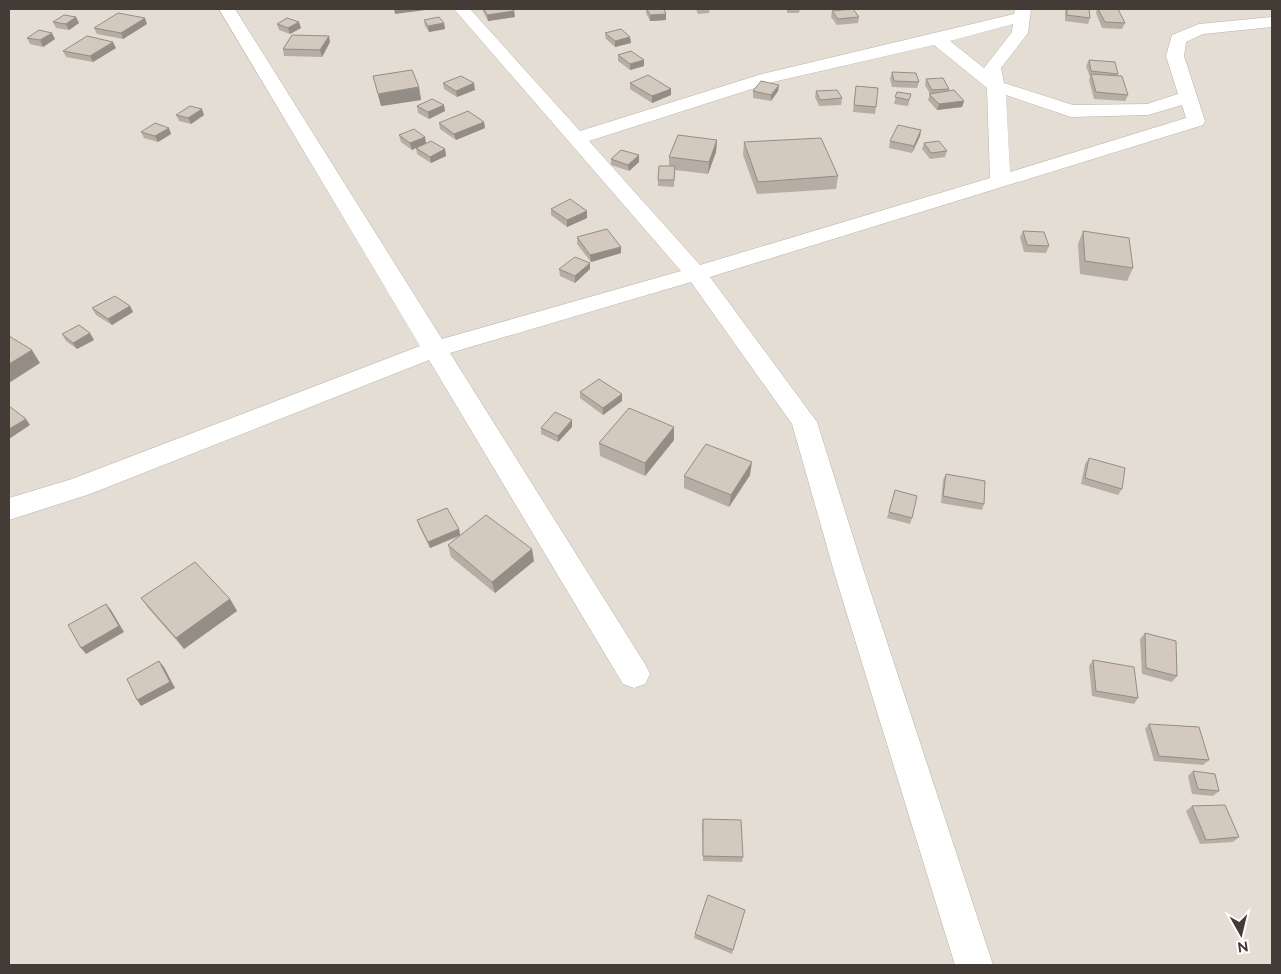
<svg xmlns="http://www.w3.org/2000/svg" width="1281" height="974" viewBox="0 0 1281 974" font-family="Raleway,sans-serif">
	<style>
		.residential { fill: #e4ddd4 }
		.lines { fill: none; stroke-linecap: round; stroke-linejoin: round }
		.street-casing { stroke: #bbb2a9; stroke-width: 1 }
		.street { fill: #fff; fill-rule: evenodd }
		.wall { fill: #b6ada4 }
		.shaded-wall { fill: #948d86 }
		.building { fill: #d4c9bf; stroke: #948d86 }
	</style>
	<rect width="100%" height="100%" fill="#f1ece6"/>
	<!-- residential -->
	<rect class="residential" x="9" y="9" width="1263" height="956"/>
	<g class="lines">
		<!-- street casing -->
		<g class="street-casing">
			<path id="street" d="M219,9h16l207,330 239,-68 -227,-262h16l110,122 182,-57 252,-60 1,-5h16l-3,24 -27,35 3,15 69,22 74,-1 31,-10 -12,-38 6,-21 27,-11 73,-7v10l-69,7 -17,8 -2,14 21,65 -2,4 -493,152 107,145 48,153 128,390h-38l-120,-390 -43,-151 -101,-142 -241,71 195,311 5,10 -5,10 -11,4 -11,-4 -194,-324 -339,134 -81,26v-22l63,-19 348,-133zM1013,24l-1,8 -28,36 -34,-27zM934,45l53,43 3,90 -290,87 -111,-124 184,-59zM1006,95l65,22 77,-2 34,-10 4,13 -176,54z"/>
		</g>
		<!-- street -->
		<use href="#street" class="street"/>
	</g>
	<!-- wall -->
	<g class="wall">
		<polygon points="482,9 513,9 514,11 515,17 488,21"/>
		<polygon points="646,9 664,9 666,14 666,20 650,21 646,13"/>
		<polygon points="696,9 710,9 709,13 698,14"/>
		<polygon points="787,9 800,9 799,13 787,13"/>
		<polygon points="1066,9 1089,9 1090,18 1088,24 1065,21 1065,12"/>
		<polygon points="1097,9 1118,9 1125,23 1122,29 1102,28 1096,13"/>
		<polygon points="832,11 859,17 858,23 837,25 831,17"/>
		<polygon points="76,17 79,23 69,30 56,28 53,22"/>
		<polygon points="424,20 444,23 445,29 429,32 425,26"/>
		<polygon points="147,24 123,39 97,34 94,28"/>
		<polygon points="277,24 301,28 290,34 279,30"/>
		<polygon points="605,33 630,37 631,43 615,47 606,39"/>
		<polygon points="27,38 55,39 43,47 30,44"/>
		<polygon points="330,42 322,57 284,56 283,49"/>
		<polygon points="116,48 93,62 66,57 63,51"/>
		<polygon points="618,55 644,60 644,66 630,70 618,61"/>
		<polygon points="1089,60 1118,74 1117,76 1128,95 1125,101 1094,99 1089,80 1090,77 1086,66"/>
		<polygon points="892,72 919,82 917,88 892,87 890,79"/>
		<polygon points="373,76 419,87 421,100 381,106"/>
		<polygon points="926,79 949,89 949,91 964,101 962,107 937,110 928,100 930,94 925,85"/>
		<polygon points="443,83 475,90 457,97 444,89"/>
		<polygon points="630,83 671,95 652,103 630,89"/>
		<polygon points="779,85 778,91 771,101 753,98 753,91"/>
		<polygon points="856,86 876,107 875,114 853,112"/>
		<polygon points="816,91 842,98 841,105 819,106 815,97"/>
		<polygon points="897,92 911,94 908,106 894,104"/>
		<polygon points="417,106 445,111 429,119 418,113"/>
		<polygon points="176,115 204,115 191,124 179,121"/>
		<polygon points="484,122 485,128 456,140 440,129 439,123"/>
		<polygon points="169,128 171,134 158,142 144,138 141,132"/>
		<polygon points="921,130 920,136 912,153 889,148 890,141"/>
		<polygon points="399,135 445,149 446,156 431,163 417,154 416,148 421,145 412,150 401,142"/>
		<polygon points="717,140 716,152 708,174 675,170 674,187 658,186 658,180 669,166 669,157"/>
		<polygon points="744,142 838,176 836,189 757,194 743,155"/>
		<polygon points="924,143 947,151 945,157 930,159 922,149"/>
		<polygon points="611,159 639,162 629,171 611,165"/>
		<polygon points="551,209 587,218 567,227 551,215"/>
		<polygon points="1023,231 1049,246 1046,253 1024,252 1020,237"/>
		<polygon points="1083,231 1133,268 1127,281 1080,274 1078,244"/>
		<polygon points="577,237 621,253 591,262 577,244"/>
		<polygon points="559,269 590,269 575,283 560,276"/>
		<polygon points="130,306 133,312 112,325 96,315 92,308"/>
		<polygon points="62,334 94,340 77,349 66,341"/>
		<polygon points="580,392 622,394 622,401 603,415 580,398"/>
		<polygon points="572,427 558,442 541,434 541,428"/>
		<polygon points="674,427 674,440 645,476 600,456 599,443"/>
		<polygon points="1089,458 1122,489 1118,495 1081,484 1085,464"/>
		<polygon points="946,474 984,504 982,510 941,503 943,480"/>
		<polygon points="750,475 729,507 684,488 684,476"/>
		<polygon points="893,497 912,518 910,524 887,518"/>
		<polygon points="417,520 459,529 460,535 534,561 495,593 451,557 448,545 460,536 430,548 419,526"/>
		<polygon points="141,598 230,599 237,611 184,649 149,609"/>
		<polygon points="1145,633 1177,676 1172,682 1142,674 1140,639"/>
		<polygon points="1093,660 1138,698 1134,704 1092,696 1089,666"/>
		<polygon points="1149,724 1209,760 1203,765 1154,761 1145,729"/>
		<polygon points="1193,771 1219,791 1213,796 1192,794 1188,776"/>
		<polygon points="1192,806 1239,837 1233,842 1200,844 1186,811"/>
		<polygon points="703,819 743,857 742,862 703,861 702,824"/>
		<polygon points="745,910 732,954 694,938 695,934"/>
	</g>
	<!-- shaded-wall -->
	<g class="shaded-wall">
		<polygon points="394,9 426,9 426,10 395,14"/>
		<polygon points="514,11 515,17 488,21 487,15"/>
		<polygon points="666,14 666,20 650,21 650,15"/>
		<polygon points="76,17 79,23 69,30 66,24"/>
		<polygon points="145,18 147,24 123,39 121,33"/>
		<polygon points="299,22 301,28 290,34 288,28"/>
		<polygon points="444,23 445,29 429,32 428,26"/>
		<polygon points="52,33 55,39 43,47 40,40"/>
		<polygon points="329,36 330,42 322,57 320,50"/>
		<polygon points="630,37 631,43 615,47 615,41"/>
		<polygon points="113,42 116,48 93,62 90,56"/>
		<polygon points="644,60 644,66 630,70 630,64"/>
		<polygon points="474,83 475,90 457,97 456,91"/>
		<polygon points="779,85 778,91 771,101 771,95"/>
		<polygon points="419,87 421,100 381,106 378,94"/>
		<polygon points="671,89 671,95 652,103 652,96"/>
		<polygon points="964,101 962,107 937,110 939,104"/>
		<polygon points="444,105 445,111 429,119 428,112"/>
		<polygon points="202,109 204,115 191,124 188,118"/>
		<polygon points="484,122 485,128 456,140 454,134"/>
		<polygon points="169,128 171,134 158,142 155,136"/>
		<polygon points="921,130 920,136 912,153 914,146"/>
		<polygon points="425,137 426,143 412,150 410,143"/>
		<polygon points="717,140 716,152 708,174 709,162"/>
		<polygon points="445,149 446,156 431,163 430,157"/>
		<polygon points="639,155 639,162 629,171 628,165"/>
		<polygon points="587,211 587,218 567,227 567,220"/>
		<polygon points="621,247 621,253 591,262 590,255"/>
		<polygon points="590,263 590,269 575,283 575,276"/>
		<polygon points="130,306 133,312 112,325 108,319"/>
		<polygon points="90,333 94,340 77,349 73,343"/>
		<polygon points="32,350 40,363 9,383 9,364"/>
		<polygon points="622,394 622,401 603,415 603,408"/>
		<polygon points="26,419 30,425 9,439 9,429"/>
		<polygon points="572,420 572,427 558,442 558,436"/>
		<polygon points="674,427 674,440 645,476 645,463"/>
		<polygon points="752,462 750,475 729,507 731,495"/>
		<polygon points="459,529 460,535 430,548 428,542"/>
		<polygon points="532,549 534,561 495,593 492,582"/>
		<polygon points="230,599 237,611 184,649 176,638"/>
		<polygon points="106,604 111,610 124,632 86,654 81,648"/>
		<polygon points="159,661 164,667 175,688 141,706 137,700"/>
	</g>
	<!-- building -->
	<g class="building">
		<polygon points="484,9 513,9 514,11 487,15"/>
		<polygon points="647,9 664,9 666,14 650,15"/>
		<polygon points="853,9 859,17 838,19 832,11"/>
		<polygon points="1067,9 1089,9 1090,18 1067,15"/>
		<polygon points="1098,9 1118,9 1125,23 1105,22"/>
		<polygon points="118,13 145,18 121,33 94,28"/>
		<polygon points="64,15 76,17 66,24 53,22"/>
		<polygon points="439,17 444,23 428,26 424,20"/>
		<polygon points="287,18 299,22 288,28 277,24"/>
		<polygon points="621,29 630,37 615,41 605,33"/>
		<polygon points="39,30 52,33 40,40 27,38"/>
		<polygon points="292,35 329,36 320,50 283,49"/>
		<polygon points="87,36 113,42 90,56 63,51"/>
		<polygon points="631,51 644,60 630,64 618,55"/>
		<polygon points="1089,60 1115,62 1118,74 1091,71"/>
		<polygon points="412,70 419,87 378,94 373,76"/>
		<polygon points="892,72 916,73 919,82 894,81"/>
		<polygon points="1091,74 1122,76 1128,95 1096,92"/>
		<polygon points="648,75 671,89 652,96 630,83"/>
		<polygon points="461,76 474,83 456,91 443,83"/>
		<polygon points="943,78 949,89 932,90 926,79"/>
		<polygon points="761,81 779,85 771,95 753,91"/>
		<polygon points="856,86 878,88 876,107 854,105"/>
		<polygon points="837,90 842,98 820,100 816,91"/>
		<polygon points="954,90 964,101 939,104 929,94"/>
		<polygon points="897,92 911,94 909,100 895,97"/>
		<polygon points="432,99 444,105 428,112 417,106"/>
		<polygon points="190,106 202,109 188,118 176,115"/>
		<polygon points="468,111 484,122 454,134 439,123"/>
		<polygon points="155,123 169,128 155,136 141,132"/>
		<polygon points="898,125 921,130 914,146 890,141"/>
		<polygon points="414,129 425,137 410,143 399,135"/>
		<polygon points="678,135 717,140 709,162 669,157"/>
		<polygon points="821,138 838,176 758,182 744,142"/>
		<polygon points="431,141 445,149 430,157 416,148"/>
		<polygon points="939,141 947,151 931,153 924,143"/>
		<polygon points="621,150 639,155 628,165 611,159"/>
		<polygon points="659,166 675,166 674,180 658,180"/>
		<polygon points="570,199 587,211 567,220 551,209"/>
		<polygon points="607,229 621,247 590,255 577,237"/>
		<polygon points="1023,231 1044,232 1049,246 1027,245"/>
		<polygon points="1083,231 1129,238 1133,268 1085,261"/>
		<polygon points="575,257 590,263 575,276 559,269"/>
		<polygon points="115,296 130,306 108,319 92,308"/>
		<polygon points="79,325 90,333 73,343 62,334"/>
		<polygon points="9,336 32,350 9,364"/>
		<polygon points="599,379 622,394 603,408 580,392"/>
		<polygon points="9,406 26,419 9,429"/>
		<polygon points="629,408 674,427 645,463 599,443"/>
		<polygon points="555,412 572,420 558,436 541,428"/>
		<polygon points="706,444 752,462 731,495 684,476"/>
		<polygon points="1089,458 1125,468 1122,489 1085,478"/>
		<polygon points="946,474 985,481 984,504 943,496"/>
		<polygon points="895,490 917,496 912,518 889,512"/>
		<polygon points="447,508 459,529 428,542 417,520"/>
		<polygon points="486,515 532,549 492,582 448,545"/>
		<polygon points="195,562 230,599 176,638 141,598"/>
		<polygon points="106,604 119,626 81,648 68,625"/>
		<polygon points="1145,633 1176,641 1177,676 1146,668"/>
		<polygon points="1093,660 1134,667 1138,698 1096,691"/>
		<polygon points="159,661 170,682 137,700 127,679"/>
		<polygon points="1149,724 1199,727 1209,760 1159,756"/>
		<polygon points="1193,771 1215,774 1219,791 1198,789"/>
		<polygon points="1225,805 1239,837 1206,840 1192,806"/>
		<polygon points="703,819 741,820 743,857 703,856"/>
		<polygon points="708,895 745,910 733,950 695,934"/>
	</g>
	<!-- border -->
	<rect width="1281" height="974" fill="none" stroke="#433c36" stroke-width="20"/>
	<!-- north arrow -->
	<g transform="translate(1241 934) rotate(172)" stroke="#ffffff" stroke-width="4" paint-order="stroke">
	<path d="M0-4L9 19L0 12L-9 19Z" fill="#433c36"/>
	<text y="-8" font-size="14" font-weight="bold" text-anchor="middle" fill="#433c36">N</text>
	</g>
</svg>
